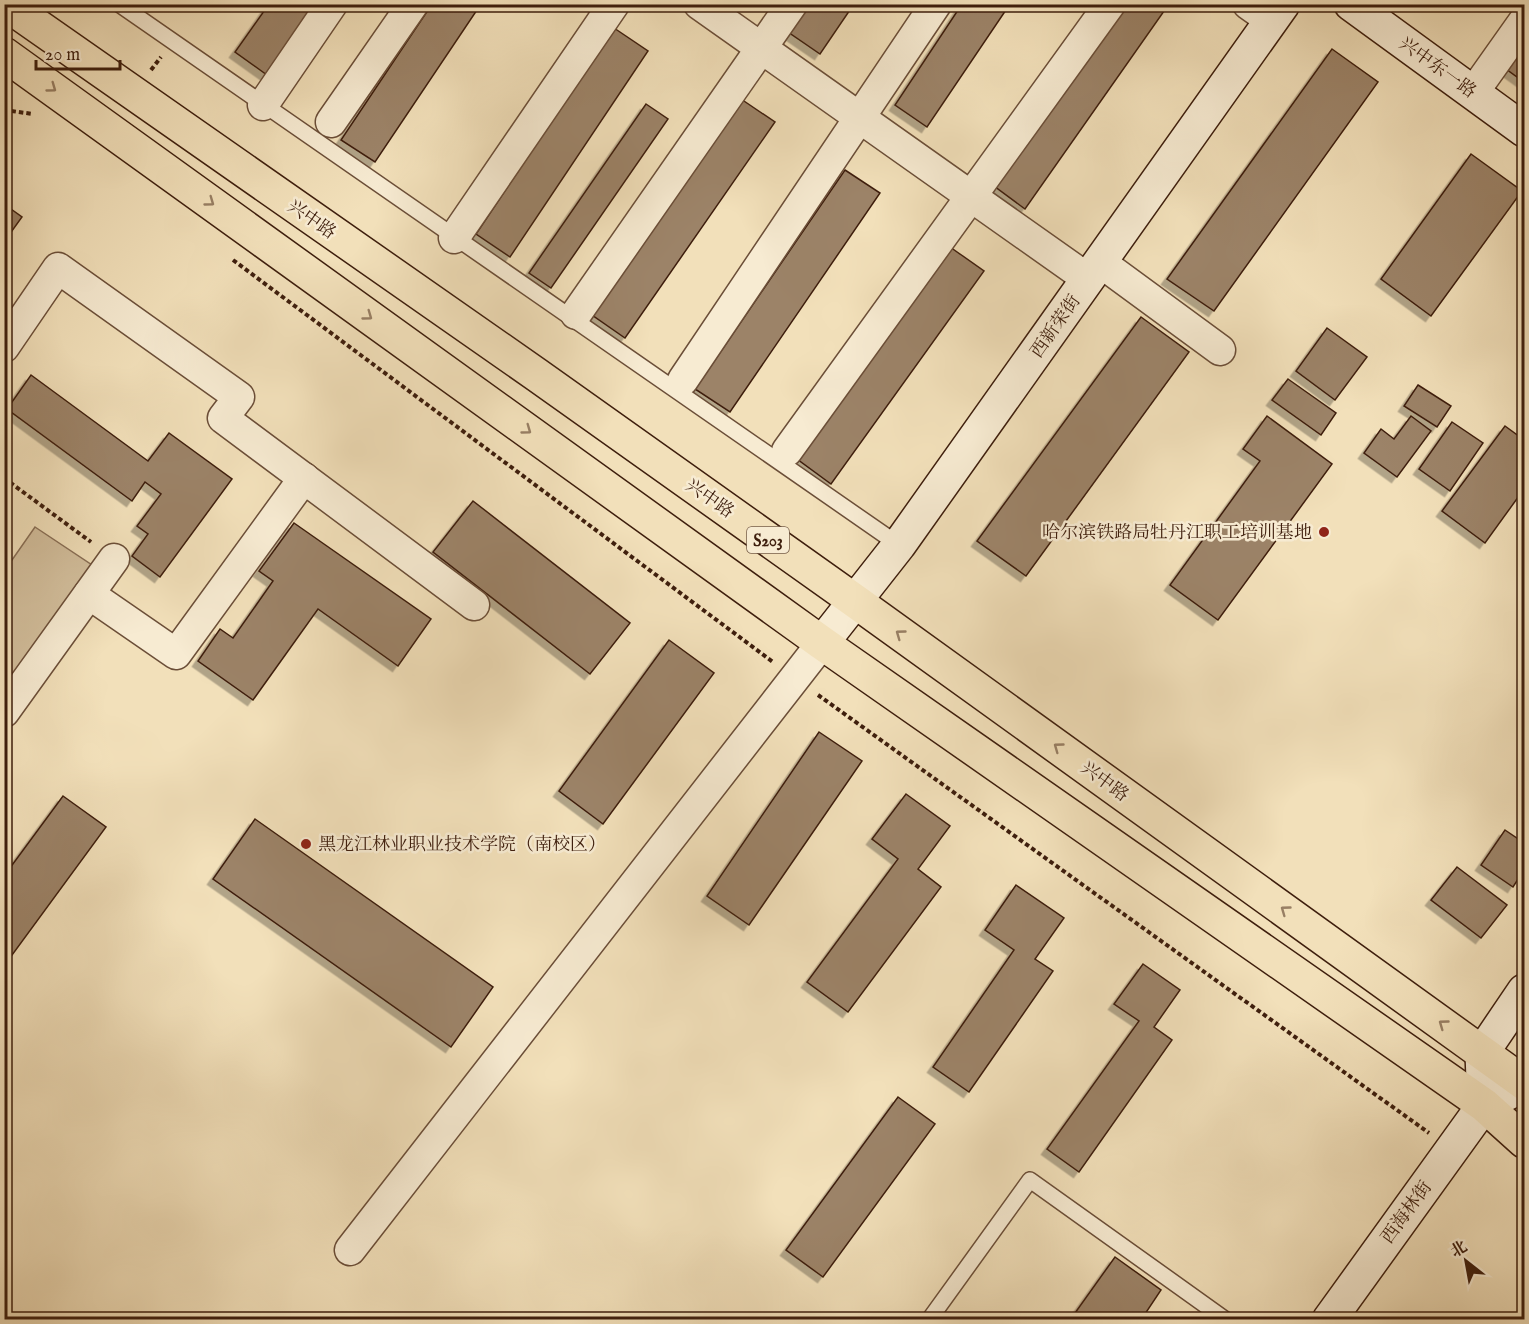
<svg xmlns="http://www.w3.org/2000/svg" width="1529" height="1324" viewBox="0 0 1529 1324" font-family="'IM FELL English','Noto Serif SC',serif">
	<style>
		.green { fill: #d3bf9d; stroke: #886e55; stroke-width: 1.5 }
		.building { fill: #9c8367; stroke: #3e1e0d; stroke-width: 1.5; filter: url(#shadow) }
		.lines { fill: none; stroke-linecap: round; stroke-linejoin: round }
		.lane-casing { stroke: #6b4e38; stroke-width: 18 }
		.street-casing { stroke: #6b4e38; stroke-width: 33 }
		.secondary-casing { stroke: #3e1e0d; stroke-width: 36 }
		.highway-casing { stroke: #3e1e0d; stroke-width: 36 }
		.path { stroke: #3e1e0d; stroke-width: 4; stroke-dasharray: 4.5 3; stroke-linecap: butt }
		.lane { stroke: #f7ebd2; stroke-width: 15 }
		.street { stroke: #f7ebd2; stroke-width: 30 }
		.secondary { stroke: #f7ebd2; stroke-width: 33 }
		.highway { stroke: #f2e0ba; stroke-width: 33 }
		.oneway { stroke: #987f64 }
		.poi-dot { fill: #8f2418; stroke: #f7ebd2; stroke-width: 2 }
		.labels { text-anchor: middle; stroke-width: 5; stroke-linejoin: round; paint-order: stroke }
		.shield { fill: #f7ebd2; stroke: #765c48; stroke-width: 1.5 }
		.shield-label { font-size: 16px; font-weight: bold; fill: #3e1e0d }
		.street-label { font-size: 18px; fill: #3e1e0d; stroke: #f7ebd2 }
		.poi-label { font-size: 18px; fill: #3e1e0d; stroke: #f7ebd2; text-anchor: end }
	</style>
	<defs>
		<filter id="shadow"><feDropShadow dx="-5.5" dy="5.5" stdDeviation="0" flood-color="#0004"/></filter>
	</defs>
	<rect width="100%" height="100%" fill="#f2e0ba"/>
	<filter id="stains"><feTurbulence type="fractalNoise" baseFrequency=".00333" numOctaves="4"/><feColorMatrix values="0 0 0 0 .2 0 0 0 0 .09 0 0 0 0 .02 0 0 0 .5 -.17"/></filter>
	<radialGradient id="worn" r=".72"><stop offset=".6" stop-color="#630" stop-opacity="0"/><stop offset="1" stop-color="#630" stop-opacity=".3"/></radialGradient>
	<!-- green -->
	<polygon class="green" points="35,527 95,567 5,691 5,570"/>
	<!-- building -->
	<g class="building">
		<polygon points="269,4 317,4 267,75 235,52"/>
		<polygon points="432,4 481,4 375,162 341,140"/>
		<polygon points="807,4 854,4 820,54 788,32"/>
		<polygon points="962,4 1010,4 927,127 895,105"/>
		<polygon points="1122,4 1169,4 1025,209 994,186"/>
		<polygon points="614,28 648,51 510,257 476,234"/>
		<polygon points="1524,42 1524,82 1506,69"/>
		<polygon points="1332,49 1378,82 1214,311 1167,279"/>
		<polygon points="741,99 775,122 625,338 592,315"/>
		<polygon points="646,104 668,119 551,288 529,273"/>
		<polygon points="1471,154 1522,191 1431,316 1381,279"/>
		<polygon points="845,170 880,193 730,412 695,389"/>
		<polygon points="4,204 22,217 4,242"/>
		<polygon points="950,247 984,271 831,484 797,459"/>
		<polygon points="1141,317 1189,352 1026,576 977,541"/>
		<polygon points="1327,328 1367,357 1335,400 1296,371"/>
		<polygon points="31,375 148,461 169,433 232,479 160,577 132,556 148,534 137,526 161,494 145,482 132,501 7,409"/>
		<polygon points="1288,379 1336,413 1321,435 1272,400"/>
		<polygon points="1418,385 1451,406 1437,427 1404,406"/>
		<polygon points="1267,416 1332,464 1218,620 1170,585 1260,461 1243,449"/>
		<polygon points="1411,416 1431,431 1397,477 1364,453 1381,429 1394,439"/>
		<polygon points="1452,422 1483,443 1450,491 1419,469"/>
		<polygon points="1505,426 1524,440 1524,489 1485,543 1442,511"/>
		<polygon points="473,501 630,623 590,674 433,552"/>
		<polygon points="294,523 431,619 398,666 318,609 253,700 198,661 220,629 233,638 273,581 259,571"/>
		<polygon points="669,640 714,673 603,824 559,791"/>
		<polygon points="819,732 862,761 749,925 707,896"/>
		<polygon points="906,794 950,826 918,869 941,887 848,1012 807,982 898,859 872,839"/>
		<polygon points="63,796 106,827 4,966 4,876"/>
		<polygon points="255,819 493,987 451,1047 213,879"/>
		<polygon points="1505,830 1524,843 1524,870 1513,887 1481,865"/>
		<polygon points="1457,867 1507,905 1481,938 1431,900"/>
		<polygon points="1016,885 1064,918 1035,959 1053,971 969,1092 933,1067 1014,950 985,930"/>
		<polygon points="1143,964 1180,990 1154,1027 1172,1040 1079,1172 1047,1149 1139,1021 1114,1004"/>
		<polygon points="898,1097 935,1124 823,1277 786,1250"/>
		<polygon points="1115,1257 1161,1290 1141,1320 1070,1320"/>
	</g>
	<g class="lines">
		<!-- lane casing -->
		<g class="lane-casing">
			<g id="lane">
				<polyline points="119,4 899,545"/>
				<polyline points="929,1320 1030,1180 1226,1320"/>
			</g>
		</g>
		<!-- street casing -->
		<g class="street-casing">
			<g id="street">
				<polyline points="699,4 1088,279"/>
				<polyline points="1248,4 1272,21"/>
				<polyline points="1473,93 1524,21"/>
				<polyline points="263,105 332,4"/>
				<polyline points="331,122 413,4"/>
				<polyline points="454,238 614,4"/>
				<polyline points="1100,262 1220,350"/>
				<polyline points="576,314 792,4"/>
				<polyline points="4,347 58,268 239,397 223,418 474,605"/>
				<polyline points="683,380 936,4"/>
				<polyline points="787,451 1110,4"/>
				<polyline points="89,594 176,654 304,478"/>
				<polyline points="4,712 114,559"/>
				<polyline points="350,1250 822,643"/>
			</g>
		</g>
		<!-- secondary casing -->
		<g class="secondary-casing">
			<g id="secondary">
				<polyline points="1351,4 1524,130"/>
				<polyline points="822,643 899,545 1283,4"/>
				<polyline points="1484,1105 1482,1053 1524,991"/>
				<polyline points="1329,1320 1484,1105 1524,1085"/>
			</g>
		</g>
		<!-- highway casing -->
		<g class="highway-casing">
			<g id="highway">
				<polyline points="6,4 537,375 855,601 1524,1083"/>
				<polyline points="4,54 822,643 1484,1105 1524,1141"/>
			</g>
		</g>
		<!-- path -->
		<g class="path">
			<polyline points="151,70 161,57"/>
			<polyline points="4,110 33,114"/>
			<polyline points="233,260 773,662"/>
			<polyline points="4,478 91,542"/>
			<polyline points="818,695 1429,1133"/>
		</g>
		<!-- lane -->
		<use href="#lane" class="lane"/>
		<!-- street -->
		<use href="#street" class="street"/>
		<!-- secondary -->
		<use href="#secondary" class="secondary"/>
		<!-- highway -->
		<use href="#highway" class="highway"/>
	</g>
	<!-- one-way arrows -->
	<defs><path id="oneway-chevron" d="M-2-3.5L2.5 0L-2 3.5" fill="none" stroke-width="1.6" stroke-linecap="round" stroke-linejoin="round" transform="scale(1.5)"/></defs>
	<g class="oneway">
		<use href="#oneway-chevron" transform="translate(52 88) rotate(36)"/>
		<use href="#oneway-chevron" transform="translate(210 202) rotate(36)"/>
		<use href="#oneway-chevron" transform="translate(368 316) rotate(36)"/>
		<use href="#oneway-chevron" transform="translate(527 430) rotate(36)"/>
		<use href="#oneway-chevron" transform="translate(900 634) rotate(-144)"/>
		<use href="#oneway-chevron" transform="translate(1058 747) rotate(-144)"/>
		<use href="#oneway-chevron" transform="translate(1285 910) rotate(-144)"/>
		<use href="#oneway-chevron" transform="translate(1443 1024) rotate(-144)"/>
	</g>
	<!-- markers -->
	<g class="poi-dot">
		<circle cx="1324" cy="532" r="6"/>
		<circle cx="306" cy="844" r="6"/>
	</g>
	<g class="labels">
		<!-- shield labels -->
		<rect class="shield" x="747" y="527" width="42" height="26" rx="4.5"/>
		<g class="shield-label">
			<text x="768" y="546">S203</text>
		</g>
		<!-- street labels -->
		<g class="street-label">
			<text transform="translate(1438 67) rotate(36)" y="6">兴中东一路</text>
			<text transform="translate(312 219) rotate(35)" y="6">兴中路</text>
			<text transform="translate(1055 326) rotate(-55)" y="6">西新荣街</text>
			<text transform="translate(710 498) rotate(35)" y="6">兴中路</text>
			<text transform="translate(1105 781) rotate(36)" y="6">兴中路</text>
			<text transform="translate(1406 1212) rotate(-54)" y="6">西海林街</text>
		</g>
		<!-- poi labels -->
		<g class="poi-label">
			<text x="1312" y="538">哈尔滨铁路局牡丹江职工培训基地</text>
			<text x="318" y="850" text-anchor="start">黑龙江林业职业技术学院（南校区）</text>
		</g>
	</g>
	<!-- margin -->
	<rect width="1529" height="1324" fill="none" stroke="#f2e0ba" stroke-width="24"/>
	<rect x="6" y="6" width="1517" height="1312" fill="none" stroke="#3e1e0d" stroke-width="3"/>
	<rect x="12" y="12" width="1505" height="1300" fill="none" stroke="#3e1e0d" stroke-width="1.5"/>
	<!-- north arrow -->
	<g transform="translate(1466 1261) rotate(329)" stroke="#f7ebd2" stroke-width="4.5" paint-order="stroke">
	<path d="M0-4.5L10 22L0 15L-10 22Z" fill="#3e1e0d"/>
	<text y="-9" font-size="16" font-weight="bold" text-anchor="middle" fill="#3e1e0d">北</text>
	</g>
	<!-- scale -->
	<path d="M36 60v9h84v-9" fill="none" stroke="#3e1e0d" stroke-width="3"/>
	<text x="45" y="60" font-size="18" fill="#3e1e0d" stroke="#f7ebd2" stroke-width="4.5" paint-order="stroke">20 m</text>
	<rect width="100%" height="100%" filter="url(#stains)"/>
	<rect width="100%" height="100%" fill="url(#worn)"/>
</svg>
